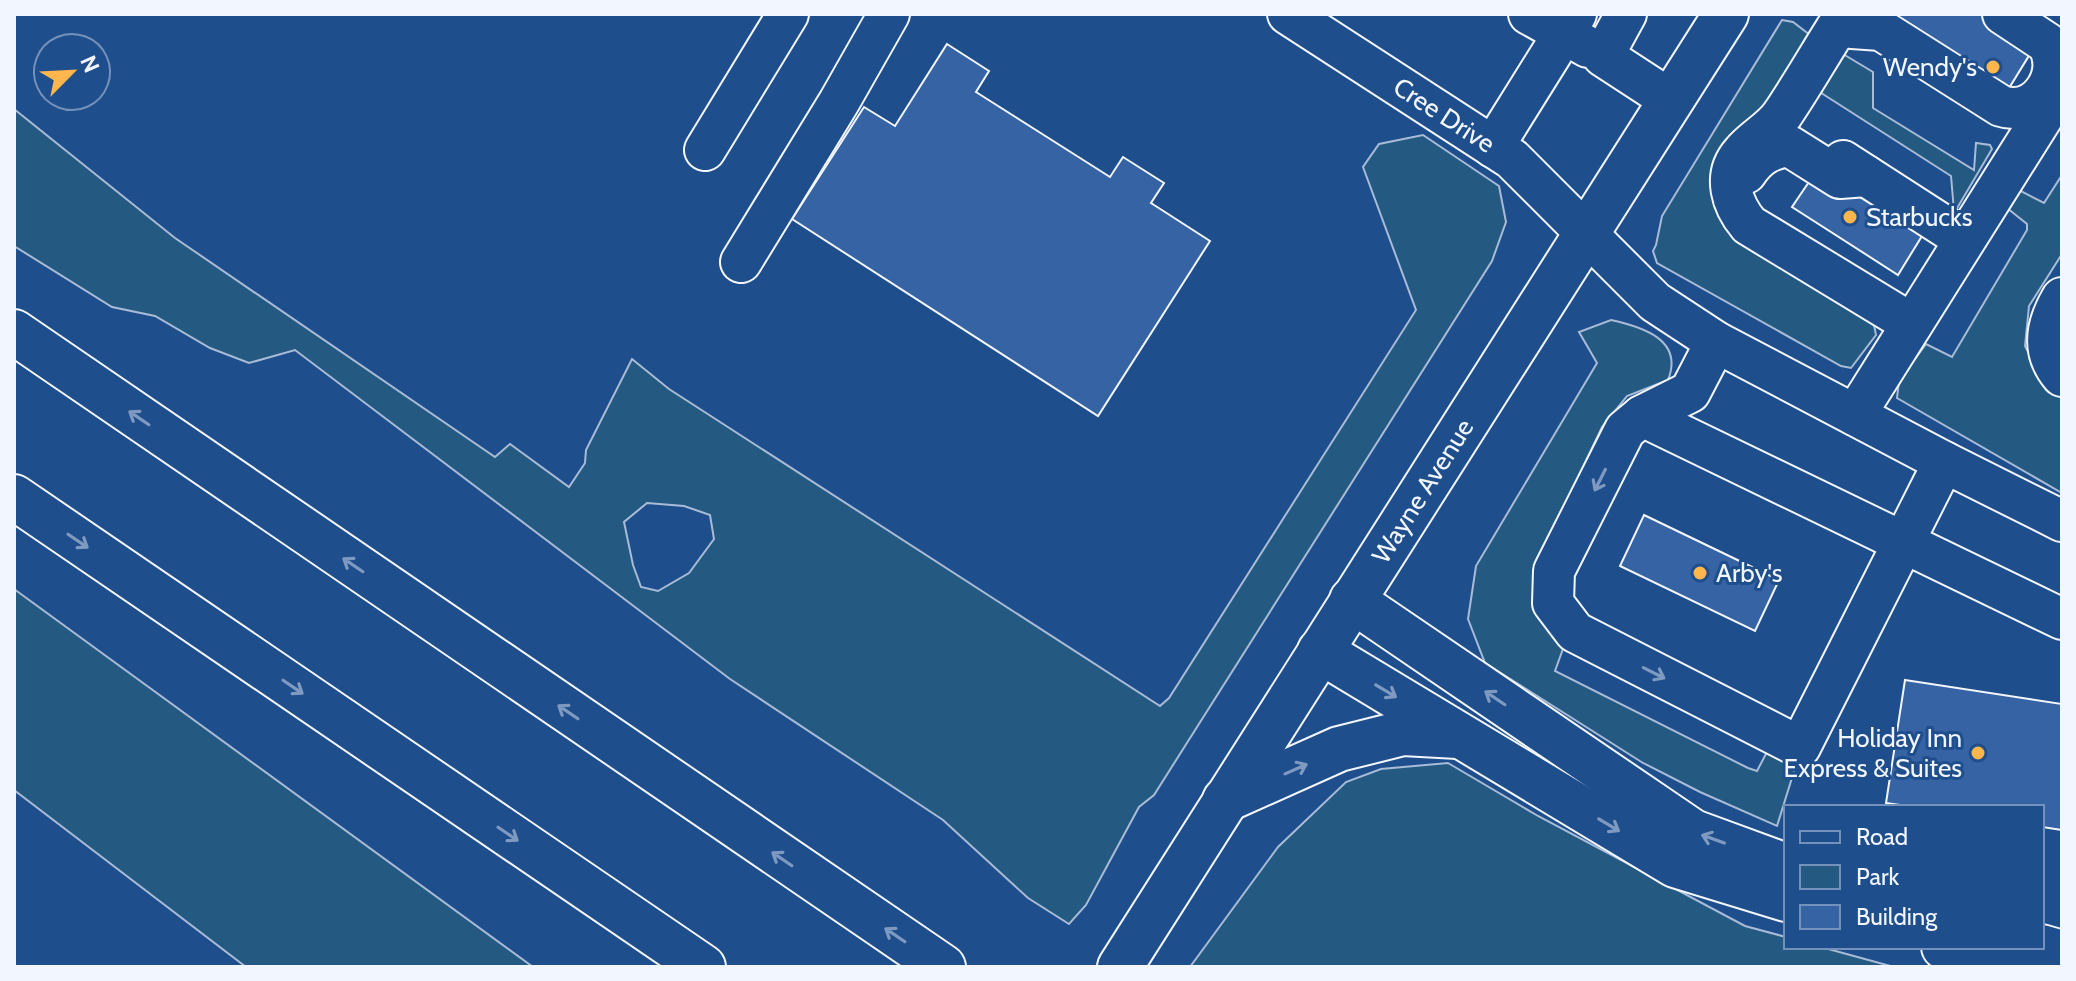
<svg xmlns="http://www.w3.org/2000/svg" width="2076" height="981" viewBox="0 0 2076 981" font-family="Cabin,sans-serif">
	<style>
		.green { fill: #245a82; stroke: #a8bbd7; stroke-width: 2; fill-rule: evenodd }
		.building { fill: #3563a3; stroke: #f2f6ff; stroke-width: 2 }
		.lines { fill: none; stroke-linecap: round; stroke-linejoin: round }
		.minor-casing { stroke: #f2f6ff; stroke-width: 44 }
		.major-casing { stroke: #f2f6ff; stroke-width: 48 }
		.highway-casing { stroke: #f2f6ff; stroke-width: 48 }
		.minor { stroke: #1f4e8c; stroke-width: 40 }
		.major { stroke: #1f4e8c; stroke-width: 44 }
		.highway { stroke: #1f4e8c; stroke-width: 44 }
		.oneway { stroke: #7e9ac0 }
		.poi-dot { fill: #ffb74d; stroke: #1f4e8c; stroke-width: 3 }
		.labels { text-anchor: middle; stroke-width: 6; stroke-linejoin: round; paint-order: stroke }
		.poi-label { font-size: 26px; fill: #f2f6ff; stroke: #1f4e8c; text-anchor: end }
		.street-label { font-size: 26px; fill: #f2f6ff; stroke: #1f4e8c }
	</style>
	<rect width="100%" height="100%" fill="#1f4e8c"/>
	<!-- green -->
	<g class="green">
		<polygon points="1782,20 1793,22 1810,35 1714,183 1873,320 1876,335 1851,368 1841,366 1657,263 1653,251 1656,245 1662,216"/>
		<polygon points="1838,51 1873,72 1873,108 1974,170 1976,143 1990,145 1992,149 1956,210 1954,211 1951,176 1815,89"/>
		<path d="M14,109l161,129 320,219 15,-13 59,43 16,-24 1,-13 46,-91 37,30 491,317 9,-8 247,-388 -53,-143 16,-23 44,-9 76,51 7,36 -14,39 -338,534 -15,12 -53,98 -17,19 -41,-26 -85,-78 -213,-141 -435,-329 -46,13 -39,-15 -55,-32 -43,-9 -98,-61zM647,503l37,3 26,9 4,24 -25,34 -31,18 -17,-4 -8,-22 -9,-43z"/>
		<polygon points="2062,175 2062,254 2029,306 2025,346 2046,386 2062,396 2062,493 1897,398 1899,381 1926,344 1952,357 2027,230 2027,224 2007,208 2019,190 2044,203"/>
		<path d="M1611,320c32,7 73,20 57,60l-41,16 -25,31 -68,144 3,33 27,42 -9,25 193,97 9,3 12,-23 26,20 -18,58 -77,-34 -57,-29 -158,-100 -17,-44 8,-53 121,-203 -18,-31z"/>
		<polygon points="14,589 533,967 246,967 14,790"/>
		<polygon points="1448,763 1538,816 1745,926 1786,937 1786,947 1821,947 1894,967 1190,967 1278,847 1346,782 1381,769"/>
	</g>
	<!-- building -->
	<g class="building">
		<polygon points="1879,14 1995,14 2038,41 2006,93"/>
		<polygon points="947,44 989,71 976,92 1110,177 1123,157 1164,183 1151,203 1210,241 1098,416 792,219 864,107 895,126"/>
		<polygon points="1817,170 1922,236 1898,275 1792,207"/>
		<polygon points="1644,515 1779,580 1755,631 1620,566"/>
		<polygon points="1905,680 2062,704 2062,830 2042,827 2042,807 1914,807 1886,803"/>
	</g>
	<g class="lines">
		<!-- minor casing -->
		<g class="minor-casing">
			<g id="minor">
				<path id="s1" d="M1288,14l224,145 143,143 61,40 228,120 118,59"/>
				<polyline points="1529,14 1588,47"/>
				<polyline points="1626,14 1603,56 1672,101"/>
				<path d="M1841,21c-20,31 -38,63 -59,94 -10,15 -29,24 -40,38 -20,23 -10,52 7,72l163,99"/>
				<path d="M1852,28l29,2 120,76c36,12 66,-32 46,-63l-44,-29"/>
				<polyline points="1493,147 1576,14"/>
				<polyline points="705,150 788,14"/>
				<polyline points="1843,161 1964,239"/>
				<path d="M1746,173c11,-17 23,-24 43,-27l51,32 26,-2"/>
				<polyline points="741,262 839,102 889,14"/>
				<path d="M2062,298c-16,27 -21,53 0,78"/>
				<polyline points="1716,342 1690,392 1642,416 1625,430 1554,571 1553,603 1575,632 1800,747 1944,462"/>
				<polyline points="1855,415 2062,86"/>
				<polyline points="1642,416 2062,619"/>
			</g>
		</g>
		<!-- major casing -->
		<g class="major-casing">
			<g id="major">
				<path id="s2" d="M1120,967l606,-953"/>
			</g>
		</g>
		<!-- highway casing -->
		<g class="highway-casing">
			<g id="highway">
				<polyline points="14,332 943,967"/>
				<polyline points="14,497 703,967"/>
				<polyline points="1352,600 1693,832 1786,866"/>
				<polyline points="1320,651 1675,865 1786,899"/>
				<polyline points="1225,800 1339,749 1403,733 1458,736"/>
				<polyline points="1944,947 2010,967"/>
				<polyline points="2041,947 2062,953"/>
			</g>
		</g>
		<!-- minor -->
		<use href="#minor" class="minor"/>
		<!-- major -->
		<use href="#major" class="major"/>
		<!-- highway -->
		<use href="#highway" class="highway"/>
	</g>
	<!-- one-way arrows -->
	<defs><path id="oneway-shaft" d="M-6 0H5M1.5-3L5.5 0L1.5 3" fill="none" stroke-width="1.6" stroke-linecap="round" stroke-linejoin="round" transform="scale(2)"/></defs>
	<g class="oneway">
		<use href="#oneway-shaft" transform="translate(139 418) rotate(-146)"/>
		<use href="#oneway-shaft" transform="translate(1600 480) rotate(117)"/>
		<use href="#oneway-shaft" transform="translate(78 541) rotate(34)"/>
		<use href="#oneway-shaft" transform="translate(353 565) rotate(-146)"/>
		<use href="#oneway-shaft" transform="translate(1654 673) rotate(27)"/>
		<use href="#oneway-shaft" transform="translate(293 687) rotate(34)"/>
		<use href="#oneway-shaft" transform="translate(1386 691) rotate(31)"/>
		<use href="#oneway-shaft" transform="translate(1495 698) rotate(-146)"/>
		<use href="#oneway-shaft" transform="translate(568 712) rotate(-146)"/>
		<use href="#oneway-shaft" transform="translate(1296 769) rotate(-24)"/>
		<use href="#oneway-shaft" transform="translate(1609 825) rotate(31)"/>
		<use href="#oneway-shaft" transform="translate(508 834) rotate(34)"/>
		<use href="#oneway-shaft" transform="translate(1713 839) rotate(-160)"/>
		<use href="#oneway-shaft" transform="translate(782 859) rotate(-146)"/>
		<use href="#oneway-shaft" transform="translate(895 935) rotate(-146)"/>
	</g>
	<!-- markers -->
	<g class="poi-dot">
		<circle cx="1993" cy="67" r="8"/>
		<circle cx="1850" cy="217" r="8"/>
		<circle cx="1700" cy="573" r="8"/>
		<circle cx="1978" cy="753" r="8"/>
	</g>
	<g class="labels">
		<!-- poi labels -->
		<g class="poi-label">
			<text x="1977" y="76">Wendy's</text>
			<text x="1866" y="226" text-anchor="start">Starbucks</text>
			<text x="1716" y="582" text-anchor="start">Arby's</text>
			<text x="1962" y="747">Holiday Inn<tspan x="1962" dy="30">Express &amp; Suites</tspan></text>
		</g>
		<!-- street labels -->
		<g class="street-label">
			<text dy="9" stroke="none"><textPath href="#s1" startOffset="186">Cree Drive</textPath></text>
			<text dy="9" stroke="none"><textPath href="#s2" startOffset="564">Wayne Avenue</textPath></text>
		</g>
	</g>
	<!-- border -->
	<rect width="2076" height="981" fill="none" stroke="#f2f6ff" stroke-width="32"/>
	<!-- legend -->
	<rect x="1784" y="805" width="260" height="144" fill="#1f4e8c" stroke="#7391ba" stroke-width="2"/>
	<rect x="1800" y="831" width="40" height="12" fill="#1f4e8c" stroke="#7391ba" stroke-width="2"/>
	<text x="1856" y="845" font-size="24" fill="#f2f6ff">Road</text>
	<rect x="1800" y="865" width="40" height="24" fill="#245a82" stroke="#7391ba" stroke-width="2"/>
	<text x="1856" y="885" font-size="24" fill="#f2f6ff">Park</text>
	<rect x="1800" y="905" width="40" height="24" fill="#3563a3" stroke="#7391ba" stroke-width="2"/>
	<text x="1856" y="925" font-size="24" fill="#f2f6ff">Building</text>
	<!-- north arrow -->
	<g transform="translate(72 72) rotate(66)"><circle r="38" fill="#1f4e8c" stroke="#7391ba" stroke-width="2"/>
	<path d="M0-6L14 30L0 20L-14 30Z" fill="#ffb74d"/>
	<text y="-12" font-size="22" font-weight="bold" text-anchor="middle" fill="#f2f6ff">N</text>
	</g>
</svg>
